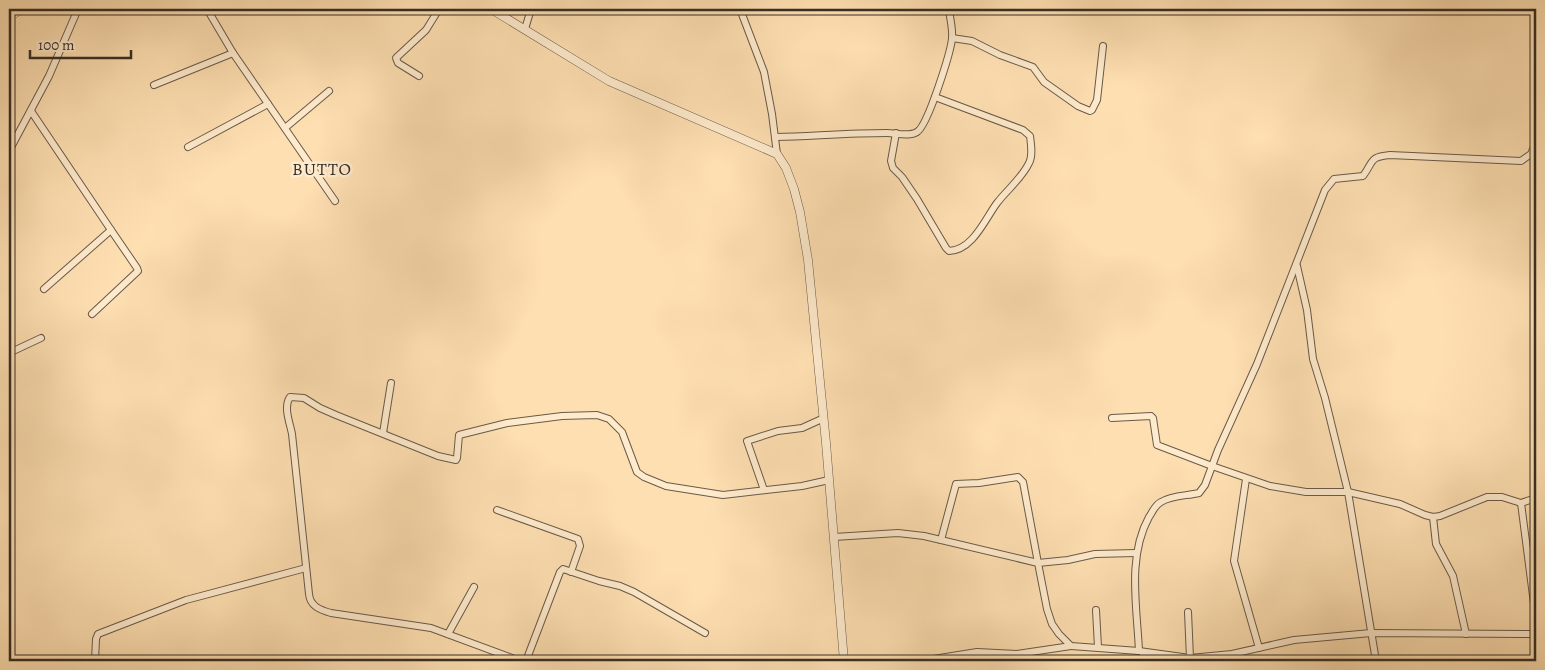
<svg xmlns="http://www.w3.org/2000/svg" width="1545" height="670" viewBox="0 0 1545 670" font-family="Alegreya,serif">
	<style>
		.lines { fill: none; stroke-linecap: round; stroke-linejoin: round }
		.minor-casing { stroke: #695a48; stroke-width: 8 }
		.tertiary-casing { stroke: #695a48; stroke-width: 9 }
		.minor { stroke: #feeacc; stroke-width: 6 }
		.tertiary { stroke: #feeacc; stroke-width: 8 }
		.labels { text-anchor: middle; stroke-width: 5; stroke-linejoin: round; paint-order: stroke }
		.quarter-label { font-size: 18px; letter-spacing: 1px; fill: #372e25; stroke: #feeacc }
	</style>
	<rect width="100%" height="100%" fill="#fedfb1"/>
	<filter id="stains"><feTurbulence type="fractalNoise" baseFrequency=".004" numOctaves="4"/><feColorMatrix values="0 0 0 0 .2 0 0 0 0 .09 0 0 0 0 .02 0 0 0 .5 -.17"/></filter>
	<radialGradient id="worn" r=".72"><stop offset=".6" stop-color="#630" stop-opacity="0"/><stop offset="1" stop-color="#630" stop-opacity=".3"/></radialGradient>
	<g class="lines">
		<!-- minor casing -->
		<g class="minor-casing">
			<g id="minor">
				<polyline points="207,9 233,53 335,201"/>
				<polyline points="740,9 764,72 772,114 777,154"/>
				<polyline points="949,11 968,9"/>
				<polyline points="525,29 531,9"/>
				<polyline points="952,38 972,41 1000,55 1033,67 1044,82 1078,106 1090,111 1092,110 1097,100 1103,46"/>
				<polyline points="419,76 398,63 396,58 426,30 439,9"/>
				<polyline points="154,85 233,53"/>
				<polyline points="31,111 111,230 44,289"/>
				<polyline points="285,128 329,91"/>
				<path d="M896,133l-5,28 2,7 9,9 15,22 29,49 3,3c24,-1 36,-32 48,-48 10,-13 25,-25 32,-40 4,-7 2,-19 1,-27l-7,-6 -88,-33"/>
				<path d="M776,137c37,-1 74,-4 111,-4 9,0 22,4 30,-1 11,-7 33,-78 35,-93 1,-10 -2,-20 -3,-30"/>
				<polyline points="188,147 268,104"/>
				<polyline points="9,151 49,76 78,9"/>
				<polyline points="1297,266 1307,310 1313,359 1325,398 1348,492 1376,661"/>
				<polyline points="92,314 138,271 137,268 111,230"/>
				<polyline points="9,353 41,338"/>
				<polyline points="1112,418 1151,416 1153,418 1157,445 1212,466 1270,486 1306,492 1348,492 1400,504 1425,515 1433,517 1440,516 1487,497 1502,497 1521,503 1536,498"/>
				<polyline points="383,433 391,383"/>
				<polyline points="1246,479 1234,561 1259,648"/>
				<polyline points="764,490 747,441 778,431 802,428 824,418"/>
				<polyline points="1521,503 1536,619"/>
				<polyline points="497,510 578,539 580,546 571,572"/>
				<polyline points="1433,517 1436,544 1453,576 1466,634"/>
				<polyline points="834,537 898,533 924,536 1038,563 1047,609 1052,624 1059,634 1071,646 1139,651 1190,658 1232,654 1294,640 1371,633 1536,634"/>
				<polyline points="941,540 956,484 979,483 1018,477 1023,482 1038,563 1068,560 1095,554 1136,553"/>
				<polyline points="1096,610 1098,647"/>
				<polyline points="1188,612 1190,658"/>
				<polyline points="448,634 474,587"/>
				<path d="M1139,651c-2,-44 -12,-94 10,-134 4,-6 6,-12 12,-15 11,-7 26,-6 38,-9l6,-8 13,-35 39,-86 68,-174 9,-11 29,-3c11,-15 6,-19 27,-21l131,6 10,-7 5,-12"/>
				<polyline points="1143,652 1143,661"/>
				<polyline points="95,661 96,639 98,634 186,600 306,568"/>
				<path d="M520,661l-89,-33 -100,-15c-11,-3 -21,-7 -22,-19l-17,-160c-2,-11 -9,-27 -2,-37l14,1 16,10 16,7 102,41 18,4 1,-2 2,-23 48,-12 55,-7 35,-1 12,4 13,13 15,40 7,5 22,9 57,9 79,-9 27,-6"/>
				<polyline points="526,661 560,572 563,569 599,581 620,586 634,592 705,633"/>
				<polyline points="921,661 977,652 1017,654 1071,646"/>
			</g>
		</g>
		<!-- tertiary casing -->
		<g class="tertiary-casing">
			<g id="tertiary">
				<polyline points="491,9 609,81 777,154 786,168 794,189 800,212 808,260 826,443 844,661"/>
				<polyline points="9,17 22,9"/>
			</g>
		</g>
		<!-- minor -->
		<use href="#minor" class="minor"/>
		<!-- tertiary -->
		<use href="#tertiary" class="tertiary"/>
	</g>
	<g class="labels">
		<!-- quarter labels -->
		<g class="quarter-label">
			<text x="322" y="175">BUTTO</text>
		</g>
	</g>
	<!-- margin -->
	<rect width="1545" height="670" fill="none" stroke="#fedfb1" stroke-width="30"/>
	<rect x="10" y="10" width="1525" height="650" fill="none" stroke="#372e25" stroke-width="2.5"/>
	<rect x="15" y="15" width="1515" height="640" fill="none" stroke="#372e25"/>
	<!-- scale -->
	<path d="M30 50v8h101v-8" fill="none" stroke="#372e25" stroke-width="2.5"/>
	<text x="38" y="50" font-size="15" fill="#372e25" stroke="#feeacc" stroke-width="4" paint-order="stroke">100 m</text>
	<rect width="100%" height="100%" filter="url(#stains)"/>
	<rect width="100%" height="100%" fill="url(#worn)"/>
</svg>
